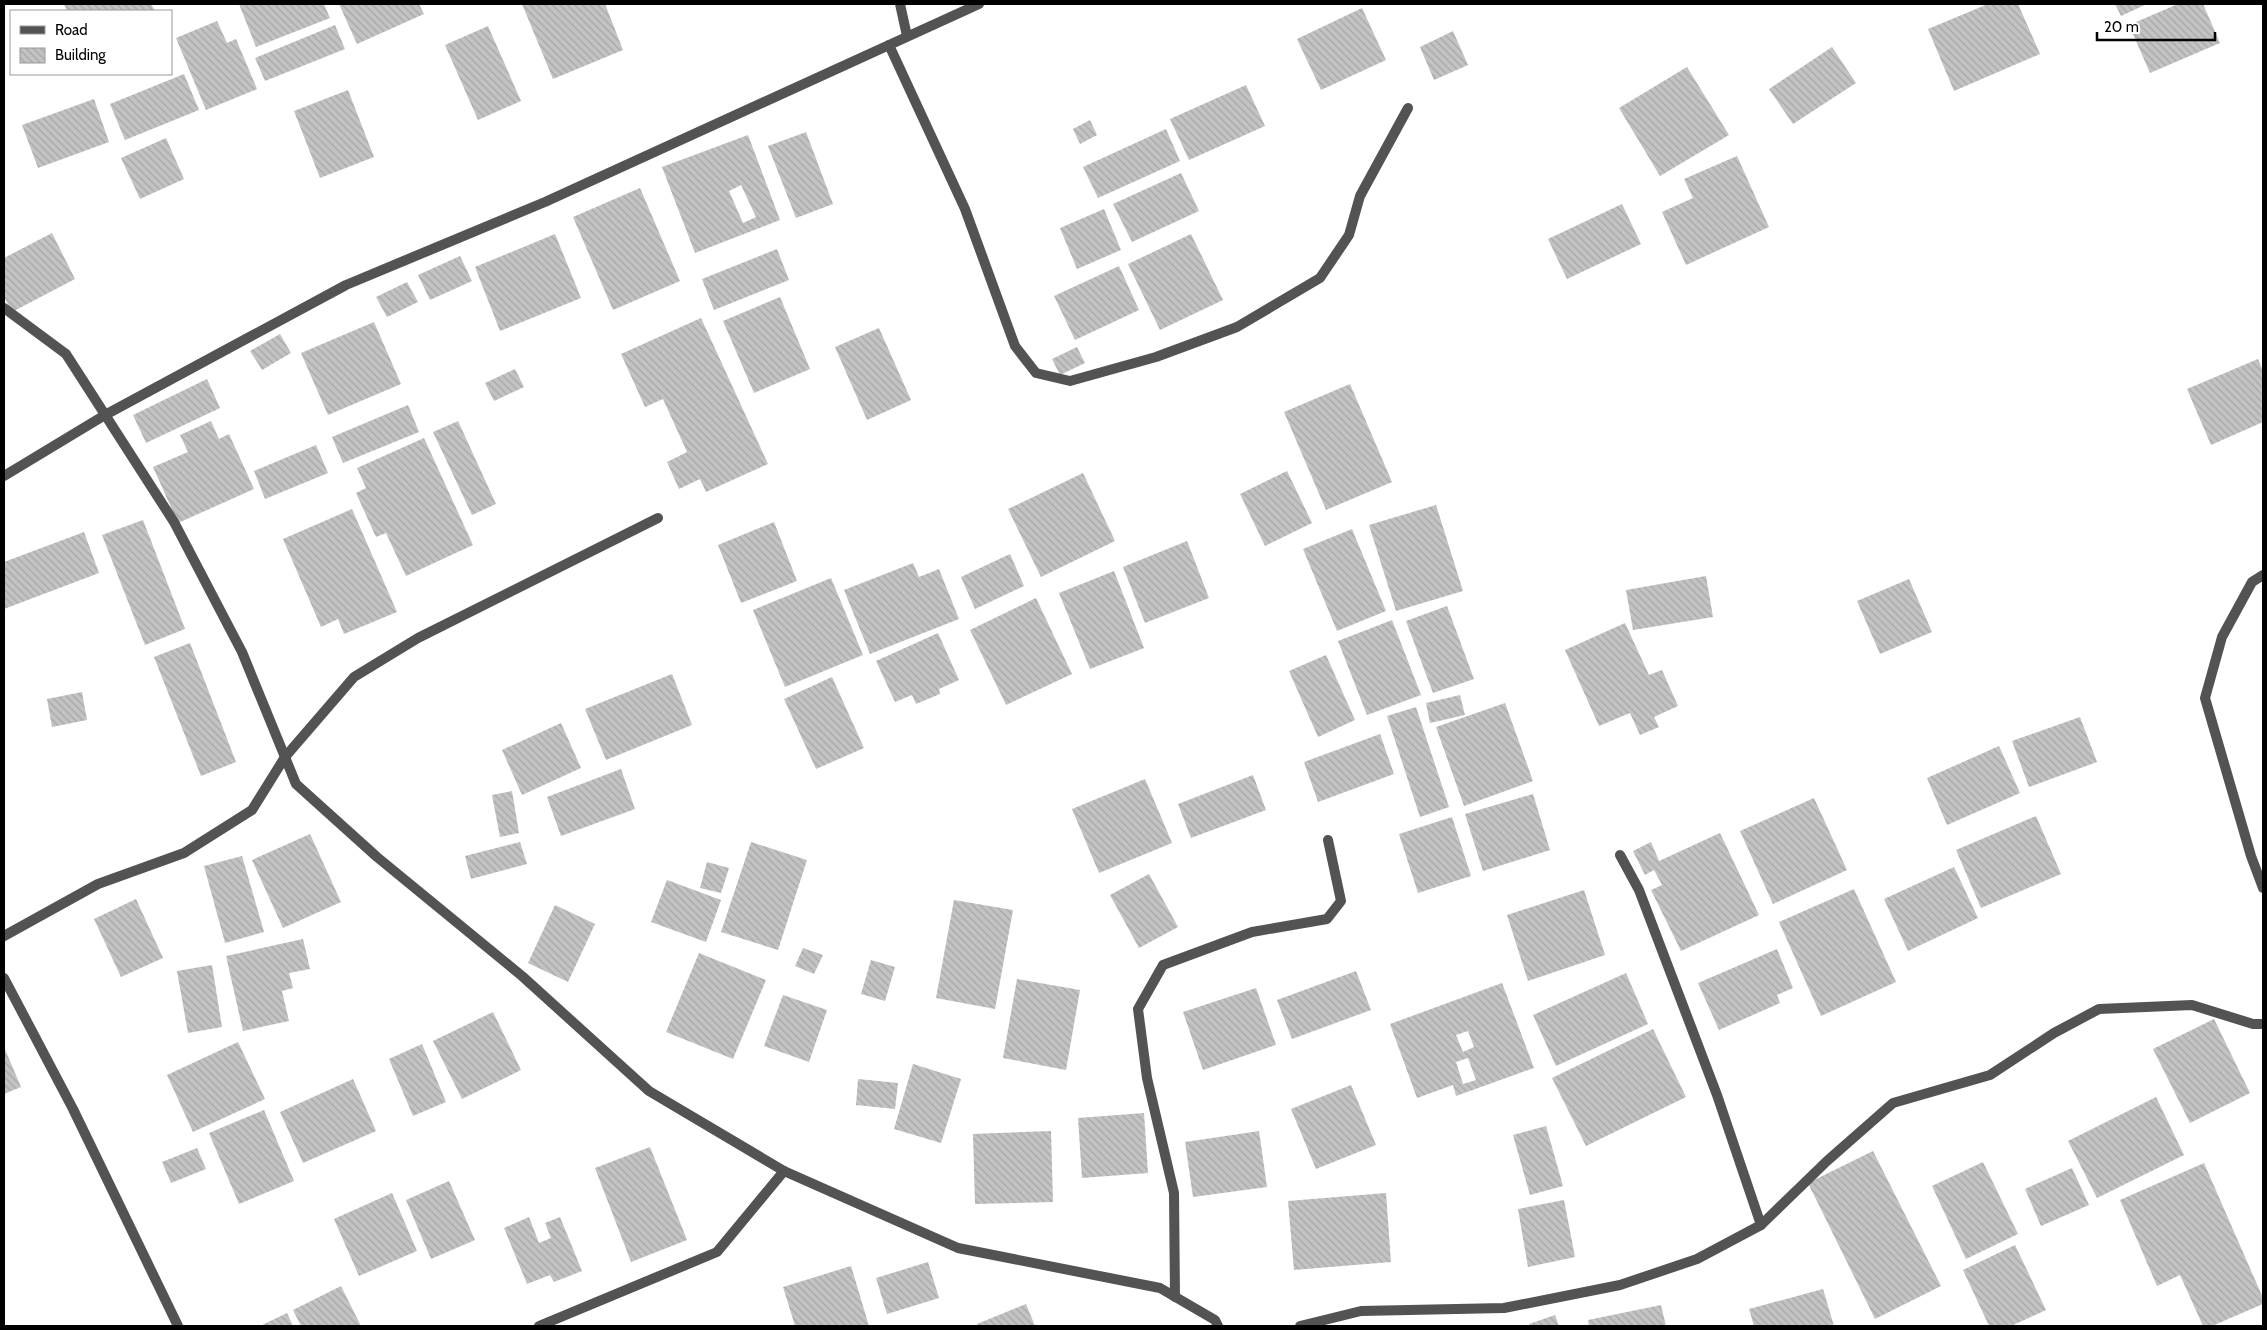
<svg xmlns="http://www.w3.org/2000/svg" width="2267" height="1330" viewBox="0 0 2267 1330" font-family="Cabin,sans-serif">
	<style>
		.building { fill: url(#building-back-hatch); fill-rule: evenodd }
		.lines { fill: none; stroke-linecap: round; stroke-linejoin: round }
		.street { stroke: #535353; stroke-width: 10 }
	</style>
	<defs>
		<pattern id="building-back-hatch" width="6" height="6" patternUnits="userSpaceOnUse" patternTransform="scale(1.25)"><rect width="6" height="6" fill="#c3c3c3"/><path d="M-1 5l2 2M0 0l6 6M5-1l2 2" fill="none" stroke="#a6a6a6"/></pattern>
	</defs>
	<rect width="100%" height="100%" fill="#fff"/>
	<!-- building -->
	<g class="building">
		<polygon points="64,4 151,4 155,11 67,11"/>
		<polygon points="239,4 324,4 330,18 256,47"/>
		<polygon points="339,4 419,4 424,14 357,44"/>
		<polygon points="522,4 605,4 623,50 553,79"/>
		<polygon points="1988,4 2018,4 2040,54 1954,91 1928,29"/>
		<polygon points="2115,4 2147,4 2121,16"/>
		<polygon points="2178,4 2203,4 2220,43 2150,73 2129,25"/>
		<polygon points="1362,8 1386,60 1321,90 1297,39"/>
		<polygon points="217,21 227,43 236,39 257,89 206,110 176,38"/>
		<polygon points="335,25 345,49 265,81 255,58"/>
		<polygon points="488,26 521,101 478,120 445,45"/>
		<polygon points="1453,31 1468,65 1434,80 1420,47"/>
		<polygon points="1832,47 1856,83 1793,124 1769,89"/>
		<polygon points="1687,67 1729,135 1660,176 1619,108"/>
		<polygon points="184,74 199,110 125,140 110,104"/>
		<polygon points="1246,85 1265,126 1189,160 1170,119"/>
		<polygon points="348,90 374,157 320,178 294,111"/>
		<polygon points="94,99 109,142 38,168 22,125"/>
		<polygon points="1090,120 1097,135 1080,144 1073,129"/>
		<polygon points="1166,129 1180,161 1098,198 1083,167"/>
		<polygon points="806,132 833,204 796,218 768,146"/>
		<path d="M748,135l32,85 -85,33 -33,-86zM741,185l15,32 -13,6 -14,-32z"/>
		<polygon points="166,138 184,179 140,199 121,158"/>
		<polygon points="1737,156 1769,227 1686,265 1662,212 1693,198 1684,179"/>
		<polygon points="1181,173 1199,211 1132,242 1113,204"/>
		<polygon points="640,188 680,281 613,310 573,217"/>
		<polygon points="1622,204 1641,244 1567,279 1548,239"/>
		<polygon points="1104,209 1121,250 1077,269 1060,228"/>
		<polygon points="52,233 75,279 12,312 4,297 4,258"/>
		<polygon points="555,234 581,298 500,331 475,267"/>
		<polygon points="1191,234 1223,300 1160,330 1128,264"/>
		<polygon points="777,249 789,280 714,310 702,279"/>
		<polygon points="460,256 472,281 430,300 418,275"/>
		<polygon points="1119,266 1139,310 1075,340 1054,296"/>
		<polygon points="407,282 418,302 387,317 376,297"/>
		<polygon points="780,297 810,369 754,393 723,321"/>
		<polygon points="701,318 768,464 706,492 700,479 679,489 667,462 687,452 663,399 645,407 621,354"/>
		<polygon points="374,322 401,384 328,415 301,353"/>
		<polygon points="879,328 911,400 867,420 835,347"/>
		<polygon points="280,334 291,353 262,370 250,351"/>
		<polygon points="1077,347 1085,363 1060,375 1052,359"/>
		<polygon points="2258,359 2263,371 2263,422 2211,445 2187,389"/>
		<polygon points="515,369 524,387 494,401 485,383"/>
		<polygon points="207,379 220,408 146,443 133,415"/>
		<polygon points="1350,384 1392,482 1326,510 1284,412"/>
		<polygon points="408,405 419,432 343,463 332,437"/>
		<polygon points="211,421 219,439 229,434 254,489 178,523 153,467 188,452 180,435"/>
		<polygon points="458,421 496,504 472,515 433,432"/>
		<polygon points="424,438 473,545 406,576 386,533 376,537 356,493 366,488 357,468"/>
		<polygon points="316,445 328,473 265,499 254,471"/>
		<polygon points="1287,471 1312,523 1265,546 1240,494"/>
		<polygon points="1083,473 1115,541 1041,577 1008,509"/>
		<polygon points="1436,505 1463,591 1396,611 1369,525"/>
		<polygon points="352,509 397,612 344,634 338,619 321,627 283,539"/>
		<polygon points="143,520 185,629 145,645 102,535"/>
		<polygon points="774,522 797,581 741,603 718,545"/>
		<polygon points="1352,529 1386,611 1337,631 1303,549"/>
		<polygon points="84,532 99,573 4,609 4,562"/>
		<polygon points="1187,541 1209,598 1145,623 1123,567"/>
		<polygon points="1010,554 1024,586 975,609 961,577"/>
		<polygon points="913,563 919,577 939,569 959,619 870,654 844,590"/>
		<polygon points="1114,571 1144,648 1090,669 1059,593"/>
		<polygon points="1706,576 1713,617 1633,630 1626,590"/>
		<polygon points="831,578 863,655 785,687 753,610"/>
		<polygon points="1909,579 1932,632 1880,654 1857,601"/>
		<polygon points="1036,598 1072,674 1006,705 970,630"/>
		<polygon points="1447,606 1474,679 1433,693 1406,621"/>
		<polygon points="1392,620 1421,695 1367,715 1338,641"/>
		<polygon points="1625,623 1649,675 1662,670 1678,706 1654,717 1659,727 1640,735 1630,713 1599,726 1565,650"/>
		<polygon points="938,633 959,680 939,689 940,694 916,704 912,695 895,702 876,661"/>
		<polygon points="190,643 236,762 201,776 154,657"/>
		<polygon points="1326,655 1355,720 1318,737 1289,671"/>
		<polygon points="672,674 692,725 606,760 585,709"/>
		<polygon points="832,677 864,748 816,769 784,699"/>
		<polygon points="82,692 87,720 52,727 47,699"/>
		<polygon points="1460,695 1465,715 1430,723 1426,703"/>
		<polygon points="1505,703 1533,781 1464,806 1436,727"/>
		<polygon points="1416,707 1449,807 1420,817 1387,716"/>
		<polygon points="2080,717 2097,762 2029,787 2012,741"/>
		<polygon points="561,723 581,768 522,795 502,750"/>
		<polygon points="1380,734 1394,774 1318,802 1304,762"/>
		<polygon points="1999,746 2020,793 1947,825 1927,778"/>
		<polygon points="621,769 635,809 561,836 547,797"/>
		<polygon points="1253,775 1266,810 1191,838 1178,804"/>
		<polygon points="1145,779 1172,843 1099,873 1072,809"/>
		<polygon points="512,791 519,833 500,837 492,795"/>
		<polygon points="1533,794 1550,850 1483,871 1465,814"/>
		<polygon points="1814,798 1847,870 1773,904 1740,831"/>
		<polygon points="2036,816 2061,874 1981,908 1956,850"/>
		<polygon points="1452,817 1471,876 1418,893 1399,834"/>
		<polygon points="1720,833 1759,915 1681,951 1651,890 1662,885 1654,870 1645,875 1633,851 1651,842 1659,861"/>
		<polygon points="310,834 341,902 283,928 252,860"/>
		<polygon points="520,842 527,864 471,879 465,856"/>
		<polygon points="751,842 807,860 778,950 721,932"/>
		<polygon points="242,856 264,932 225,943 204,866"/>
		<polygon points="707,862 729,868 721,893 700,888"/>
		<polygon points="1954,867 1978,918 1908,951 1884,899"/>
		<polygon points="1149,874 1178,927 1139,948 1110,895"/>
		<polygon points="667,880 721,900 706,942 651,922"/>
		<polygon points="1854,889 1896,982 1821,1016 1779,922"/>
		<polygon points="1584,890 1605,955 1528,981 1507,915"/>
		<polygon points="136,899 163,958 121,977 94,919"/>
		<polygon points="954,900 1013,910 995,1009 936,998"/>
		<polygon points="555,905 595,924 568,982 528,963"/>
		<polygon points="303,939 310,969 289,973 293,988 282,991 289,1021 243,1031 226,956"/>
		<polygon points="803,948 823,955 814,974 795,966"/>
		<polygon points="1777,949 1793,988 1777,995 1780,1003 1719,1030 1698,983"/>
		<polygon points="699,953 766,980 733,1059 666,1032"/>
		<polygon points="871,960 895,967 885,1001 861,994"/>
		<polygon points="212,965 222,1027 188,1033 177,971"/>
		<polygon points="1356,971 1371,1010 1292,1039 1277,1000"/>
		<polygon points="1626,973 1648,1024 1556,1066 1533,1015"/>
		<polygon points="1017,979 1080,990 1066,1070 1003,1058"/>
		<path d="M1502,983l32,85 -78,28 -3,-11 -36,13 -27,-74zM1468,1031l6,16 -11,5 -7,-17zM1468,1058l8,22 -13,4 -7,-22z"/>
		<polygon points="1256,988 1276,1045 1203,1070 1183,1012"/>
		<polygon points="783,995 827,1010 809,1062 764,1046"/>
		<polygon points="493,1012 521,1070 462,1099 433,1041"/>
		<polygon points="2214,1019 2250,1093 2190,1123 2153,1049"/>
		<polygon points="1653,1029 1686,1097 1586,1146 1552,1078"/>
		<polygon points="238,1042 265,1099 193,1132 167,1075"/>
		<polygon points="422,1044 446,1102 413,1116 389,1059"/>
		<polygon points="4,1047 21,1087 4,1094"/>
		<polygon points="913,1064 961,1079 941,1143 894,1129"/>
		<polygon points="353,1079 376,1131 303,1163 280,1112"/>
		<polygon points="858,1079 898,1083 895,1109 856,1105"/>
		<polygon points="1351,1085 1376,1145 1316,1169 1291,1109"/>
		<polygon points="2156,1097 2184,1155 2097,1198 2068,1141"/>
		<polygon points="264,1110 294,1181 239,1204 209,1133"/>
		<polygon points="1144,1113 1148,1173 1082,1178 1078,1118"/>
		<polygon points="1546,1126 1563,1186 1530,1195 1513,1135"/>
		<polygon points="1051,1131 1053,1202 975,1204 973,1134"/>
		<polygon points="1259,1131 1267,1187 1193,1197 1185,1142"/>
		<polygon points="650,1147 687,1240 631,1262 595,1168"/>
		<polygon points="197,1148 206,1169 171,1183 162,1162"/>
		<polygon points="1873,1151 1941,1286 1875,1319 1808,1183"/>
		<polygon points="1983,1162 2018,1234 1966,1259 1932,1186"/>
		<polygon points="2204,1163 2263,1298 2263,1304 2212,1326 2203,1326 2180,1275 2157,1286 2120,1200"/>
		<polygon points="2072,1168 2089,1205 2041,1226 2025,1189"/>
		<polygon points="449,1181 475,1240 431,1259 406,1200"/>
		<polygon points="392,1193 417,1251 359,1276 334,1219"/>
		<polygon points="1386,1193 1391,1262 1294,1270 1288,1201"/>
		<polygon points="1564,1200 1575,1257 1528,1267 1518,1209"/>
		<polygon points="529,1217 539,1243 551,1238 545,1223 560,1217 582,1271 554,1282 550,1275 527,1284 504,1228"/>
		<polygon points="2015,1245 2046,1310 2011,1326 1989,1326 1963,1270"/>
		<polygon points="928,1262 939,1298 887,1314 876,1278"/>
		<polygon points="851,1266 869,1326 795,1326 783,1287"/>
		<polygon points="341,1286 361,1326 301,1326 293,1310"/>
		<polygon points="1823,1289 1834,1326 1754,1326 1749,1309"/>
		<polygon points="1026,1304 1035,1326 978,1326 977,1324"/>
		<polygon points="1661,1305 1666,1326 1589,1326 1588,1320"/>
		<polygon points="287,1313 293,1326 260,1326"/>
		<polygon points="1555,1315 1559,1326 1530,1326 1529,1324"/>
	</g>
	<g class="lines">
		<!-- street -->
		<g class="street">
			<polyline points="900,4 907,36"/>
			<polyline points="889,45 965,209 1015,346 1036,373 1070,381 1156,357 1237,327 1320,278 1349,235 1360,196 1408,108"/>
			<polyline points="4,308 66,354 174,522 242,652 296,784 377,857 522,976 649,1091 784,1171 958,1248 1160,1288 1215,1320 1218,1326"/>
			<polyline points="4,476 105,415 346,285 545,202 979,4"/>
			<polyline points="2263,575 2252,582 2222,637 2205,698 2251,856 2263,888"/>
			<polyline points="1620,855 1639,890 1717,1095 1761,1225"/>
			<polyline points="4,936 98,884 184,853 252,810 285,757 354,677 418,638 658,518"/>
			<polyline points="4,978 73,1109 178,1326"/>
			<polyline points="1175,1297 1174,1193 1147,1078 1138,1009 1163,965 1252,932 1327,919 1341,901 1328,840"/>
			<polyline points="539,1326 717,1252 784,1171"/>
			<polyline points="1300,1326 1361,1311 1504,1308 1620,1285 1697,1259 1761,1225 1827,1161 1893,1103 1990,1075 2054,1033 2099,1009 2192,1005 2253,1024 2263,1024"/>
		</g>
	</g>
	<!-- border -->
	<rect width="2267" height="1330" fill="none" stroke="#000000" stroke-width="10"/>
	<!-- legend -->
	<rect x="10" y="10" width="162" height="65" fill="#ffffff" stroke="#999999"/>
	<rect x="20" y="26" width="25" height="8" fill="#535353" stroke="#999999"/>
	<text x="55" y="35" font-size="15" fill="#000000">Road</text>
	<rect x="20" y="48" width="25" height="15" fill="url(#building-back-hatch)" stroke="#999999"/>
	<text x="55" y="60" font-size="15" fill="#000000">Building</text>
	<!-- scale -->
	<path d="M2097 32v8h118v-8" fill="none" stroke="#000000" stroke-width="2.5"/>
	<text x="2104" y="32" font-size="15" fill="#000000" stroke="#ffffff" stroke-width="4" paint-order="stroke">20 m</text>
</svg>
